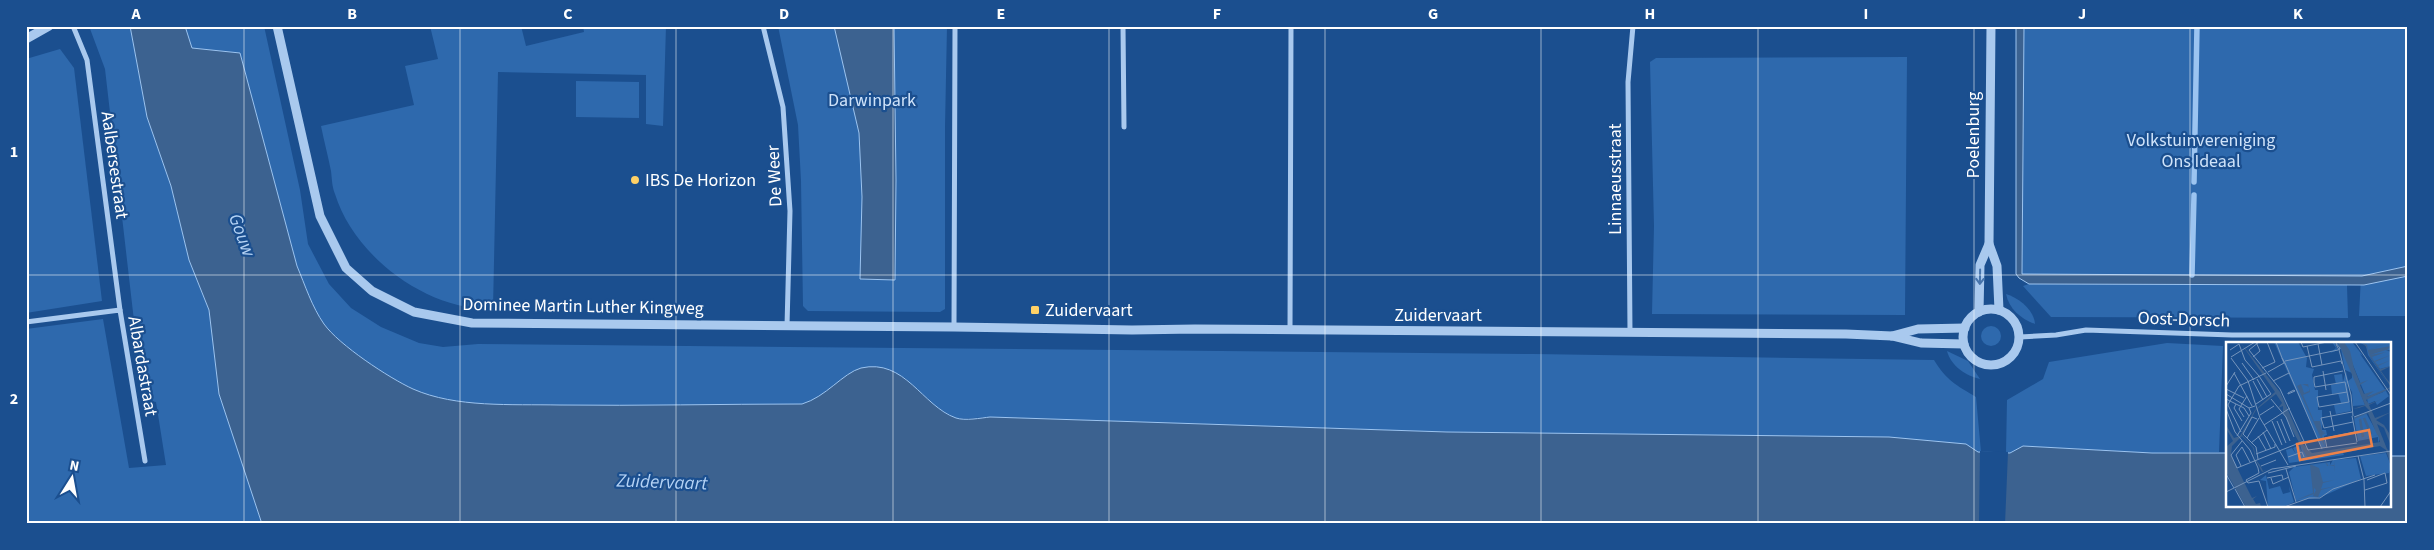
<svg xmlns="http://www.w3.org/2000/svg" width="2434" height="550" viewBox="0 0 2434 550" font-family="'Source Sans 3',sans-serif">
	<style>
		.green { fill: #2e69ad }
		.water { fill: #3c6290; stroke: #9cc4f0 }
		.pier { fill: #1b4f8f }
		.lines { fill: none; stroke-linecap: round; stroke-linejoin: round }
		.stream { stroke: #9cc4f0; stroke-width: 5.5 }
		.minor { stroke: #a9c9ee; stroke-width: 5 }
		.tertiary { stroke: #a9c9ee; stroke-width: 9 }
		.oneway { stroke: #4674ac }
		.grid { fill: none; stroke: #fff; stroke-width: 1; stroke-opacity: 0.55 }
		.poi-dot { fill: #ffd166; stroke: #1b4f8f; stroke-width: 2 }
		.labels { text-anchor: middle; stroke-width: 4.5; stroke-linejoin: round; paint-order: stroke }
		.park-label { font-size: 18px; fill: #cfe3fa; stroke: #1b4f8f }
		.street-label { font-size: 18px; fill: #fff; stroke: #1b4f8f }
		.poi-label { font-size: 18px; fill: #fff; stroke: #1b4f8f; text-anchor: start }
		.water-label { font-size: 19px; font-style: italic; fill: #b5d3f5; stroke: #1b4f8f }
		.inset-river { fill: none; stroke: #3c6290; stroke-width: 2.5 }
		.inset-road { fill: none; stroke: #7695bc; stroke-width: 1 }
		.view { fill: #ee8249; fill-opacity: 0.15; stroke: #ee8249; stroke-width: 2.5 }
		.inset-edge { fill: none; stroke: #fff; stroke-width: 2.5 }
		.neatline { fill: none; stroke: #fff; stroke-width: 2 }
		.grid-label { font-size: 16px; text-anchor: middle; font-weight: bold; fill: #fff }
	</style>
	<rect width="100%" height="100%" fill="#1b4f8f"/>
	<!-- green -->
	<g class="green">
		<polygon points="89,26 130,26 147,117 171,186 189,260 209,310 219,394 262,524 26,524 26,329 103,319 129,468 166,465 156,402 143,399 105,69"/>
		<path d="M185,26h79l36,164 8,54 21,40 22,24 30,19 38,16 24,4 35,-3 1056,10 400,6c12,20 22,25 42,37l5,55h-3l-13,-8 -18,-1 -500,-11 -457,-15 -33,2 -19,-11 -33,-30 -28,-9 -16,-1 -46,32 -13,4c-81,0 -162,2 -243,1 -45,-1 -105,3 -146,-16 -24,-11 -74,-44 -89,-65 -12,-17 -19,-39 -27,-58l-57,-213 -48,-5z"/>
		<path d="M430,26h91l5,20 58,-14 -1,-6h83l-3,100 -17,-2v-49l-148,-3 -5,237c-66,2 -139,-53 -158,-115 -3,-7 -3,-15 -4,-23 -3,-15 -7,-30 -10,-45l93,-21 -9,-39 33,-7z"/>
		<polygon points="778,26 947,26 945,127 945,309 940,312 808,311 803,306 801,181 798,125"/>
		<polygon points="2024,26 2408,26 2408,316 2359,316 2361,276 2022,274"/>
		<polygon points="60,49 74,68 102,301 26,313 26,59"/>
		<polygon points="1907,57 1905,315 1652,314 1654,226 1650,62 1656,58"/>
		<polygon points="576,81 639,82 639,118 576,117"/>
		<polygon points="2029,284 2347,285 2348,318 2051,317 2023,286"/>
		<path d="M2006,294c13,4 28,16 29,30 -14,-5 -26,-15 -29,-30z"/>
		<circle cx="1991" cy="336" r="10"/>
		<polygon points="2167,343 2223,346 2219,452 2152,453 2023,446 2010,453 2006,453 2007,400 2043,379 2049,362"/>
		<path d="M1947,351l21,10 12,18c-14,-3 -29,-13 -33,-28z"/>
	</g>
	<!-- water -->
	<g class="water">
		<path d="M130,26h55l7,22 48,5 57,213c8,19 15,41 27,58 15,21 65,54 89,65 43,19 99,15 146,16 81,1 162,-1 243,-1 24,-7 41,-31 59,-36 44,-10 61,38 95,50 9,3 25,0 34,-1l457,15 442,5 77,7 12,8 32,1 13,-7 129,7h76v53h162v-50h18v68h-2146l-43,-130 -10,-84 -20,-50 -18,-74 -24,-69z"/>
		<polygon points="834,26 894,26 896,180 895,280 860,279 862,197 859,133"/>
		<polygon points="2016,26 2024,26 2022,274 2362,276 2408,266 2408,276 2364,285 2029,284 2019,278 2016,274"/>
	</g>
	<!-- pier -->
	<polygon class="pier" points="1980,451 2008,452 2005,524 1979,524"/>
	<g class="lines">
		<!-- stream -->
		<g class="stream">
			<polyline points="2194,182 2197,26"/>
			<polyline points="2192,275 2194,195"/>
		</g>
		<!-- minor -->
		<g class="minor">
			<polyline points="73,26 87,60 120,310"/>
			<polyline points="763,26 783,107 790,211 787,326"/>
			<polyline points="1123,26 1124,127"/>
			<polyline points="26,322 120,310 145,461"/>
			<polyline points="954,327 955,26"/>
			<polyline points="1290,330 1291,26"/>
			<polyline points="1630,332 1628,82 1633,26"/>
			<polyline points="2020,337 2056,335 2086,330 2232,335 2348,335"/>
		</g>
		<!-- tertiary -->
		<g class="tertiary">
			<polyline points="277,26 320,216 346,268 372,291 414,312 472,323 954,327 1132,330 1195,329 1846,334 1892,336 1921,343 1964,344"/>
			<polyline points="1991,26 1989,244 1997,266 1999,310"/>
			<polyline points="26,39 49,26"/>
			<circle cx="1991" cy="337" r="28"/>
			<polyline points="1979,312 1980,265 1989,244"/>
			<polyline points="1892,336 1918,329 1965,328"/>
		</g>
	</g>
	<!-- one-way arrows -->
	<defs><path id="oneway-shaft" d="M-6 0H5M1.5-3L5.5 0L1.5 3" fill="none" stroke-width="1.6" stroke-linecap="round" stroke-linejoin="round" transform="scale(1.25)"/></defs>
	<use class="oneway" href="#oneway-shaft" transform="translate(1980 277) rotate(91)"/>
	<!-- grid -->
	<path class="grid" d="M244,26v498M460,26v498M676,26v498M893,26v498M1109,26v498M1325,26v498M1541,26v498M1758,26v498M1974,26v498M2190,26v498M26,275h2382"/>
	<!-- markers -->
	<g class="poi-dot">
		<circle cx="635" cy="180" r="5"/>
		<rect x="1030" y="305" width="10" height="10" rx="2.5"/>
	</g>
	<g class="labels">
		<!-- park labels -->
		<g class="park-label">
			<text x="872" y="106">Darwinpark</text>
			<text x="2201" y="146">Volkstuinvereniging<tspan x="2201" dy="21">Ons Ideaal</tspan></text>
		</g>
		<!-- street labels -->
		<g class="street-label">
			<text transform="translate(1973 135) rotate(-90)" y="6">Poelenburg</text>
			<text transform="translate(115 165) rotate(82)" y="6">Aalbersestraat</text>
			<text transform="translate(774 176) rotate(-93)" y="6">De Weer</text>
			<text transform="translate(1615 179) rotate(-90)" y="6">Linnaeusstraat</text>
			<text transform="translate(583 306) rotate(1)" y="6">Dominee Martin Luther Kingweg</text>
			<text x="1438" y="321">Zuidervaart</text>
			<text transform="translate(2184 319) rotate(2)" y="6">Oost-Dorsch</text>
			<text transform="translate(143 366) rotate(80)" y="6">Albardastraat</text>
		</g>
		<!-- poi labels -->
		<g class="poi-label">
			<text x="645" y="186">IBS De Horizon</text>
			<text x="1045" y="316">Zuidervaart</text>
		</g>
		<!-- water labels -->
		<g class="water-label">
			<text transform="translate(243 235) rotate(70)" y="7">Gouw</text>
			<text transform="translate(662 481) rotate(2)" y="7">Zuidervaart</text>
		</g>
	</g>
	<!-- overview -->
	<g transform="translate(2226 342)">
		<rect width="165" height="165" fill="#1b4f8f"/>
		<path d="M48,0h24l9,16 -1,9 8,2 -2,6 3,15h3v20h4v20h4l1,5 -3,1 2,12h-4zM106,0h2l3,6 -1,2 4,-3 -4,-5 7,6 22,57 -12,1 -1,-14 -5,-9 4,28 -15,3 -2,-9 7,-2 -3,-10 -6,1 -1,-9 5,-1 -2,-9 8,-1 1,8 3,-11 2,10 4,-3v-5l-7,-3 -4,-21 -11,4 6,-5zM126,0l11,14 -3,-2 26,37 5,9 -2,-4 -12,9 -2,-4 -7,3 -1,-6 19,-7 -20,6 -22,-54zM133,0h32v8h-5l5,2v14l-11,3 -11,-14 21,32 -22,-32 -2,-9zM140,71l14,25 -2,5v-6l-20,4 -4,-23zM74,101l10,16 33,-6 1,2 -55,8 -3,-13 6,-2 4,6 -3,-6 6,-3 4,12zM160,111l5,13 -2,7 -23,3 -6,-20zM130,116l5,21 -40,18 -25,4 -7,-29 5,-5 36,-5v3l3,-5zM40,133l3,14 11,-3 3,8 7,-2 -1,-6 5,16 -11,5h-15l-2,-26 -6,-1z" fill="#2e69ad"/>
		<path d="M14,0l40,50 23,52 9,9 68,-11 -2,-7 -20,5 -4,-22 16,-7 -5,-5 -6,2 -6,1 12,-4 -27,-63h6l6,9 4,17 12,-4 -12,4 6,15 8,-3 -8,5 4,9 10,-3 -8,6 25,-10 -22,-32 -2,-7 -5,-6 5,3 12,-3 -12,3 1,5 23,-8 -22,8 22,-4 -4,4 4,2 -5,-2 -16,5 16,-3 -14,5 2,4 17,-6 -16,7 3,3 13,-5 -13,6 2,3 11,-3 -10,5 5,7 5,-2 -5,2 5,6v4l-25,12 3,4 13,-5 -13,6 6,13 16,-6 -15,8 8,5 5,8 2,13 -7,-18 -7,-4 10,25 4,-1 -4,1 4,4v13l-5,-16 -6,-4 -72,13 -25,-46v-7l-5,2 4,-5 -6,-9 -20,16 -14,25 12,13 2,12 4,5 3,6 4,-1 -5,2 -6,-11 -3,-13 -11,-12 -10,10 -1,9 12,25 9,18 5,-2 -4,3 3,5 4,-1 1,4h-15l-20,-35v-25l7,-6 -6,-11 -1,-5 8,13 6,-2 15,-26 20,-18zM142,71l9,22 -19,5 -4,-21zM75,42l3,9 5,-2v-4l-7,-3h6l2,8 -7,3 11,26h6l2,10h3l-3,1 4,1 -4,2 3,12 -28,-61zM108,119l1,11 -1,-6h-7l-1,-3 -14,2 7,3 4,14 11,-2 -11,3 -2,6 15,-3 -15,4 -3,7 -5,-1 3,-6 -2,-2v6l-18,6 17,-7 -3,-28 17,-2 1,3 6,-1z" fill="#3c6290" fill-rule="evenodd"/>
		<path class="inset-river" d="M138,76l7,16M134,77l3,18"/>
		<path class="inset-road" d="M33,0l-10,8 31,39 28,61 49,-7M50,0l8,21h1l-3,-5M75,0l2,5 24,-5M109,0l5,6 -1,2 -3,-6M129,0l36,53M92,2l4,21M81,4l5,21 29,-6 1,3M4,8l9,-6 6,16 14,16M113,8l12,45 2,21M5,15l24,-15M27,15l7,-6 -4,-9M5,16l17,23 12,37 28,47M59,19l53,-11M16,21l12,17M59,21l37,86M36,26l13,-6 -8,-20M97,29l3,19M117,29l-29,6v5l1,5 30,-5 4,20 -30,5 -2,-10 30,-5M42,30l16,-9M8,31l18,33M31,37l10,18M27,39l10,19M47,39l16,-8M0,44l9,-14M0,47l18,9M68,48l1,1 -7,3v-1zM0,52l23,14M0,57l18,9 5,8M45,57l15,18 8,20M4,59l9,-15 27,-13M4,59l-2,4 13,27M10,62l-2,4 8,13M30,62l15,-10 -12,-18M0,67l9,23 15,18 8,18 1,5 -13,7 2,3 11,-2 9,26M104,69l4,20M126,70l-31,6 3,10 29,-6M34,73l14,-9M126,74l5,26M18,75l-5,-8 8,-13M128,75l37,-14M31,77l-5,-2 -9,17 13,13 2,12M55,77l9,22M46,79l10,24M51,79l9,22M38,83l26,-17M37,90l8,17M11,94l14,-23 -2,-5 6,-2M32,94l8,14M21,96l12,-20M16,99l-11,14 6,13 67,-27M25,101l16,-13M101,106l-2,-10 30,-6M30,112l19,-7v-3M132,114l6,24 1,27M62,115l14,-5 2,5M15,124l-5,-11 6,-8 8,15M35,124l15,-6M60,127l10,33M42,131l28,-7M0,132l8,14M41,136l15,-3 1,4M45,136l2,6 16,-7M9,147l10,18M139,148l22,-7 -2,-10 -18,7M0,150l46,-23 119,-18M58,165l25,-9h11l13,-9 42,-14M154,165l11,-16"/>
		<path class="view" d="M143,88l3,16 -72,14 -3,-16z"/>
		<rect width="165" height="165" class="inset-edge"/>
	</g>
	<!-- border -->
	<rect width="2434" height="550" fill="none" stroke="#1b4f8f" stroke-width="55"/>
	<!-- north arrow -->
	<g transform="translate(72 478) rotate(11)" stroke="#1b4f8f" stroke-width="4" paint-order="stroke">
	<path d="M0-4L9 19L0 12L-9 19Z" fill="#ffffff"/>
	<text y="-8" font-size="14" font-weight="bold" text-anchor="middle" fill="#ffffff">N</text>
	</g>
	<rect x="28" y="28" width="2378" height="494" class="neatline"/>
	<g class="grid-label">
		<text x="136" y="19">A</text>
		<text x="352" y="19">B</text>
		<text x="568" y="19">C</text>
		<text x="784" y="19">D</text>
		<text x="1001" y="19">E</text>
		<text x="1217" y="19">F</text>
		<text x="1433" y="19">G</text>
		<text x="1650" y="19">H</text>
		<text x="1866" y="19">I</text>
		<text x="2082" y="19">J</text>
		<text x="2298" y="19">K</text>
		<text x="14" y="157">1</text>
		<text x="14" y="404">2</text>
	</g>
</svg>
